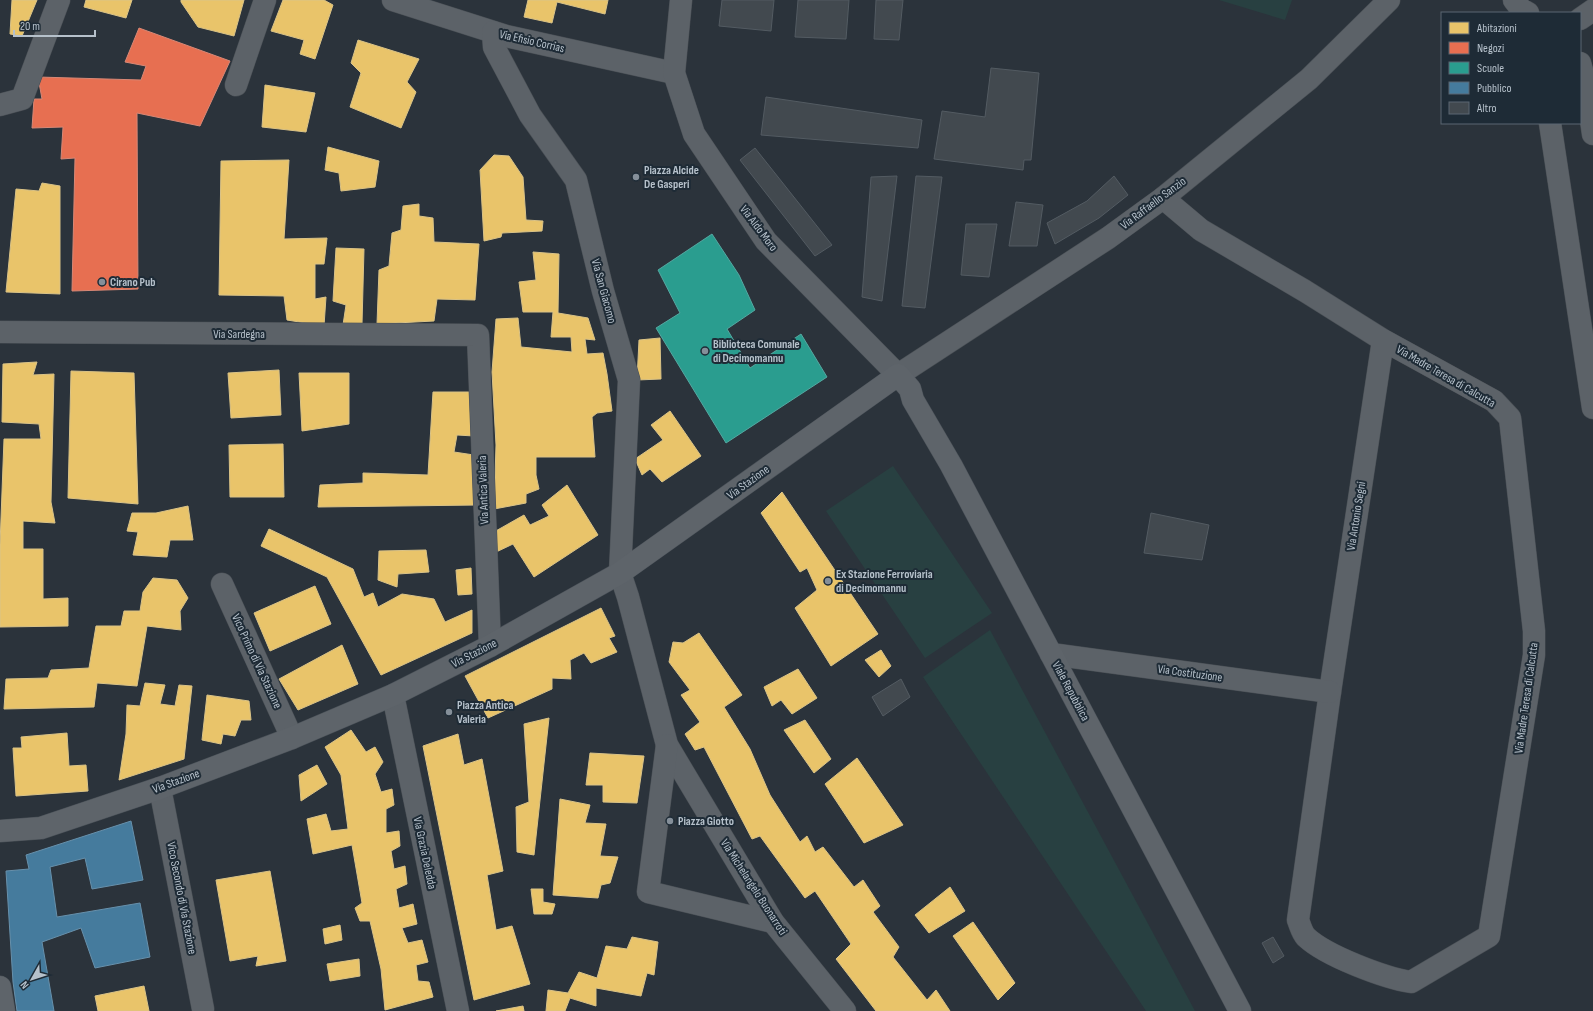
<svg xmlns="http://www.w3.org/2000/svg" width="1593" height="1011" viewBox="0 0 1593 1011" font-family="'Sofia Sans Condensed',sans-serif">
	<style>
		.green { fill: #284041 }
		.homes { fill: #e9c46a; stroke: #dac387 }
		.shops { fill: #e76f51; stroke: #d88876 }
		.schools { fill: #2a9d8f; stroke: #54a8a1 }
		.public { fill: #457b9d; stroke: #6790ab }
		.building { fill: #42494f; stroke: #535b62 }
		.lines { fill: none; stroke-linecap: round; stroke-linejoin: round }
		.minor-casing { stroke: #494f55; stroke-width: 23 }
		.major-casing { stroke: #495057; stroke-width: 23 }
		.minor { stroke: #5c6268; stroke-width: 22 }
		.major { stroke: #5e646a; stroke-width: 22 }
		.poi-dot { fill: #858f99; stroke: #1e2b36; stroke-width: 1.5 }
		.labels { text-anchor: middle; stroke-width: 4; stroke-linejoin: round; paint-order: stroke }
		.street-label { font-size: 12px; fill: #b6c1cb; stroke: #1e2b36 }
		.poi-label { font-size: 12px; font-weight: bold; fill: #b6c1cb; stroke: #1e2b36; text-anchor: start }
	</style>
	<rect width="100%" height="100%" fill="#2b333b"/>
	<!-- green -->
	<g class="green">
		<polygon points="1219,0 1292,0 1285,20"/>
		<polygon points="893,466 992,613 925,658 826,511"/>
		<polygon points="990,630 1195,1011 1146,1011 923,677"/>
	</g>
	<!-- homes -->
	<g class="homes">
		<polygon points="12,0 37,0 22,36 10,34"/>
		<polygon points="86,0 132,0 126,18 84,7"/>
		<polygon points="181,0 244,0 234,36 198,27 181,2"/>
		<polygon points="283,0 324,0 333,5 315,59 300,54 304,40 271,31"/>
		<polygon points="528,0 608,0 605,14 557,2 552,23 524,17"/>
		<polygon points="358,40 419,59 407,82 416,92 401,128 350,107 361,73 351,63"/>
		<polygon points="265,85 315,93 306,132 262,127"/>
		<polygon points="328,147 379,161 375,187 341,191 339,173 325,170"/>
		<polygon points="494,155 509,156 523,177 526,220 543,221 542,231 502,233 501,237 484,241 480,170"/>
		<polygon points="289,160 284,239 327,238 324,264 315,264 315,299 326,297 324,326 287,320 284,296 219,295 221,161"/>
		<polygon points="42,183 60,186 60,294 6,292 16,189 39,191"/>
		<polygon points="419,204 419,216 433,218 434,242 479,244 475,300 437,299 434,321 377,324 379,270 389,266 392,233 401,230 403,206"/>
		<polygon points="336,248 364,249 362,324 343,325 346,305 333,301"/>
		<polygon points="533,252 559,254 558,313 588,318 595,340 585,339 587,354 603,353 607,374 612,411 597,413 592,417 595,457 536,457 536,475 539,489 526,494 526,503 494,509 496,445 492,372 496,319 518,318 521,347 572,352 571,337 551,337 553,312 523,312 519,282 536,280"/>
		<polygon points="660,338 661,379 637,380 639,340"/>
		<polygon points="37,362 33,375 54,374 51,502 55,523 23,521 23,549 43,549 43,599 68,598 68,626 0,627 0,545 4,439 41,439 39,424 2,422 3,364"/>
		<polygon points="279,370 281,415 231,418 228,373"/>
		<polygon points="71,371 134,373 138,504 68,498"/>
		<polygon points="299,373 349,373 349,424 302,431"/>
		<polygon points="433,392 475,392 474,436 457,435 454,452 474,455 478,505 318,507 320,485 363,483 363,473 428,475"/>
		<polygon points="670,411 701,456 662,482 650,469 642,475 635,459 663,440 651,425"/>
		<polygon points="283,444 284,497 230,497 229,445"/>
		<polygon points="567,485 598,535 534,577 513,544 494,553 494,532 524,515 530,525 549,516 542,505"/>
		<polygon points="782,492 878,634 831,666 795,608 817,590 807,568 800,572 761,513"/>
		<polygon points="188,506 193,540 170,540 167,557 133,555 138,532 127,531 132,513 156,513"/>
		<polygon points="269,529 353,569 364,597 373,593 378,607 402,594 434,599 445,622 472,610 472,633 381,675 327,577 261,546"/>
		<polygon points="426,550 429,572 398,574 397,587 378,580 379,551"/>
		<polygon points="471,568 472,594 458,595 456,570"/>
		<polygon points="153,578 177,580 188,598 180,611 181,630 147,626 137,686 97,683 94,707 4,709 6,679 48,678 51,670 89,668 96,626 121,626 124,611 140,611 143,592"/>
		<polygon points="315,586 331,624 270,651 254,613"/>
		<polygon points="601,608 615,636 609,638 617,652 591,663 584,653 570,660 571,679 552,678 552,689 488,718 465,676"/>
		<polygon points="699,633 742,695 724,707 750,749 770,795 800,842 807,836 815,852 823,847 854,887 863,880 880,906 873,912 899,947 893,957 927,1000 936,990 950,1011 876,1011 836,959 851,944 815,891 805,898 760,836 752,839 704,747 695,750 685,734 700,722 681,695 690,690 669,662 673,642 683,643"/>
		<polygon points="342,645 358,684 298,710 279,679"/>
		<polygon points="881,650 891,666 879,677 865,660"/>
		<polygon points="798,669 817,698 792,714 781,700 772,706 764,687"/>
		<polygon points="145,683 165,685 160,704 175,706 179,685 192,686 184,759 119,780 126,734 127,705 140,706"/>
		<polygon points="207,695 249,701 251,720 241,720 235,736 223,734 221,744 202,740"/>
		<polygon points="549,718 534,855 517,852 516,807 529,802 524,724"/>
		<polygon points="805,720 831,759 814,773 784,730"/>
		<polygon points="351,730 366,752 375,747 383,762 375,774 381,792 392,789 394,805 386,809 386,833 399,831 400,846 391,851 394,869 405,866 407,884 396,889 399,908 413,904 417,924 402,928 408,943 422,940 428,962 416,965 418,981 429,982 433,997 385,1010 381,969 370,921 360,921 355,908 362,903 352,845 313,854 307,819 326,814 331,831 348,829 341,775 325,747"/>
		<polygon points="67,733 69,766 86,765 88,791 16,796 13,748 22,748 21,737"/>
		<polygon points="458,734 464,765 482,759 503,871 487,875 496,930 512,926 530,984 474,1000 423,746"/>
		<polygon points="590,753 644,756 637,803 603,802 603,785 586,785"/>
		<polygon points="857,758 903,825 864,843 825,784"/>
		<polygon points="317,765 327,784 301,801 299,775"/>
		<polygon points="560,799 590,805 585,823 606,824 600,856 618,857 610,883 601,885 598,898 553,895"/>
		<polygon points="270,871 286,961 256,966 258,956 230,961 216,880"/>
		<polygon points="950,887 965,911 929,933 915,915"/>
		<polygon points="531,889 543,889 543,902 555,904 552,914 534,914"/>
		<polygon points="973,922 1015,983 998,1000 953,936"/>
		<polygon points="340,925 342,940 325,944 323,929"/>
		<polygon points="632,937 658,942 654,975 647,973 641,996 596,988 596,1006 570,998 565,1011 546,1011 548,990 568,993 579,972 597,978 606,946 627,949"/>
		<polygon points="359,959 360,976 330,981 327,964"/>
		<polygon points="144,986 149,1011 98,1011 95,996"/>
		<polygon points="523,1006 524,1011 496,1011"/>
	</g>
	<!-- shops -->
	<polygon class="shops" points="139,28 230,61 200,126 137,113 138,289 72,291 75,158 61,159 63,127 32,128 34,99 42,99 38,77 141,80 146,66 125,62"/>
	<!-- schools -->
	<polygon class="schools" points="712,234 739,275 755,310 727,329 750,368 801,334 827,377 726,443 656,328 680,313 658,270"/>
	<!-- public -->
	<polygon class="public" points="131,821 143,880 92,889 85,858 50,867 57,917 140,903 150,957 95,968 81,928 42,942 54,1011 17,1011 13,982 6,871 29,869 26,855"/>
	<!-- building -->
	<g class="building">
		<polygon points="722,0 774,0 771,31 719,26"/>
		<polygon points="798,0 849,0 846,39 795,37"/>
		<polygon points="876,0 903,0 899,40 874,39"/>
		<polygon points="991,68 1039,73 1031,160 1024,160 1023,170 934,159 942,111 985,117"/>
		<polygon points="766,97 922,120 918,148 761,135"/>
		<polygon points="755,148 832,245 815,256 740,160"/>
		<polygon points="897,176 882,301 862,297 871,177"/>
		<polygon points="916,176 942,177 925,308 902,306"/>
		<polygon points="1114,176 1128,195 1099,218 1055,244 1047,223 1087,201"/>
		<polygon points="1016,202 1043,205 1037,246 1009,246"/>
		<polygon points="966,224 997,224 989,277 961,275"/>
		<polygon points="1151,513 1209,525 1202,560 1144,553"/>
		<polygon points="901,679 910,697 883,716 872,697"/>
		<polygon points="1273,937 1284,956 1273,963 1262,943"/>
	</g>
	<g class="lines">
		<!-- minor casing -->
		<g class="minor-casing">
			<g id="minor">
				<polyline points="393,0 506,36 674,73"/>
				<polyline points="681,0 674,73 694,134 766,241 898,375 1108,238 1163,198 1309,79 1389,0"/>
				<polyline points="1514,0 1521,9 1528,13"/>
				<polyline points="1580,19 1593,10"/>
				<polyline points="493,32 494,47 530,115 576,180 603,291 629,380 620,573 628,597 667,745 773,922 845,1011"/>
				<polyline points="1580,63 1586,85 1593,134"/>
				<polyline points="236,85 265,0"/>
				<polyline points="0,105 22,99 59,0"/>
				<polyline points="1550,123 1593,408"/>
				<path d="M1163,198l38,32 104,61 78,49 111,61 16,17 24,213v24l-45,281 -78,46c-26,-4 -85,-26 -105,-45 -4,-4 -6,-12 -8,-17l32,-228 53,-352"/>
				<polyline points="0,332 478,335 490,646"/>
				<polyline points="222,584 292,738"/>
				<polyline points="1051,654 1330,692"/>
				<polyline points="393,695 458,1011"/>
				<polyline points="667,745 648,892 773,922"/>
				<polyline points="160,788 203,1009"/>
			</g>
		</g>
		<!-- major casing -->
		<g class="major-casing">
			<g id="major">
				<polyline points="0,831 41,828 160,788 292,738 393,695 490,646 620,573 898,375 910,389 913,400 951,465 1240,1011"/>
				<polyline points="0,987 4,1011"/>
			</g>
		</g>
		<!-- minor -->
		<use href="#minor" class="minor"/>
		<!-- major -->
		<use href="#major" class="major"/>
	</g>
	<!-- markers -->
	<g class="poi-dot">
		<circle cx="636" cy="177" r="4"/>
		<circle cx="102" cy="282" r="4"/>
		<circle cx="705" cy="351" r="4"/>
		<circle cx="828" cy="581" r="4"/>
		<circle cx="449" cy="712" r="4"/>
		<circle cx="670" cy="821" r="4"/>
	</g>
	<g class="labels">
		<!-- street labels -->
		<g class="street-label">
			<text transform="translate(532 41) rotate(13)" y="4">Via Efisio Corrias</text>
			<text transform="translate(1153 203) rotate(-37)" y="4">Via Raffaello Sanzio</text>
			<text transform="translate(759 228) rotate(53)" y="4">Via Aldo Moro</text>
			<text transform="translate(604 291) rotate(75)" y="4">Via San Giacomo</text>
			<text x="239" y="338">Via Sardegna</text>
			<text transform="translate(1446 376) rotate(30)" y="4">Via Madre Teresa di Calcutta</text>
			<text transform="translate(748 482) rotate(-36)" y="4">Via Stazione</text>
			<text transform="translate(483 490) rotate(-92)" y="4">Via Antica Valeria</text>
			<text transform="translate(1356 516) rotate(-81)" y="4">Via Antonio Segni</text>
			<text transform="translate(474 653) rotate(-27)" y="4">Via Stazione</text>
			<text transform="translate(257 661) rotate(65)" y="4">Vico Primo di Via Stazione</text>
			<text transform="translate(1190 673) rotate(8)" y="4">Via Costituzione</text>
			<text transform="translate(1071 691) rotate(62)" y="4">Viale Repubblica</text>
			<text transform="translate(1526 698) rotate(-82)" y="4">Via Madre Teresa di Calcutta</text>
			<text transform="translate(176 781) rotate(-20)" y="4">Via Stazione</text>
			<text transform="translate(425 853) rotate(78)" y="4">Via Grazia Deledda</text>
			<text transform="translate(754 887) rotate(57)" y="4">Via Michelangelo Buonarroti</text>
			<text transform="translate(182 898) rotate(79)" y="4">Vico Secondo di Via Stazione</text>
		</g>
		<!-- poi labels -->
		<g class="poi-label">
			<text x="644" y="174">Piazza Alcide<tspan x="644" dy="14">De Gasperi</tspan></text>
			<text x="110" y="286">Cirano Pub</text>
			<text x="713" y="348">Biblioteca Comunale<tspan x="713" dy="14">di Decimomannu</tspan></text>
			<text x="836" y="578">Ex Stazione Ferroviaria<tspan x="836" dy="14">di Decimomannu</tspan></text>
			<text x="457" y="709">Piazza Antica<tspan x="457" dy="14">Valeria</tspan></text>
			<text x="678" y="825">Piazza Giotto</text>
		</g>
	</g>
	<!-- legend -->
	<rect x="1441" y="12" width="140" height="112" fill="#1e2b36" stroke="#5b6772"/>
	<rect x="1449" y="22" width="20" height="12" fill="#e9c46a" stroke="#5b6772"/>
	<text x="1477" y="32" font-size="12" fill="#b6c1cb">Abitazioni</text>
	<rect x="1449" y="42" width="20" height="12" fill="#e76f51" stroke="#5b6772"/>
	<text x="1477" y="52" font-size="12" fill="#b6c1cb">Negozi</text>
	<rect x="1449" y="62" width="20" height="12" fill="#2a9d8f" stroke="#5b6772"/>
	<text x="1477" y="72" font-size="12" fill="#b6c1cb">Scuole</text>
	<rect x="1449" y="82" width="20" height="12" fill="#457b9d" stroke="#5b6772"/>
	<text x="1477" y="92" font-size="12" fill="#b6c1cb">Pubblico</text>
	<rect x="1449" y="102" width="20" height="12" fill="#42494f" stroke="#5b6772"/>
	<text x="1477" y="112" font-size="12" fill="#b6c1cb">Altro</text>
	<!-- north arrow -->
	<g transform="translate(32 979) rotate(231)" stroke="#1e2b36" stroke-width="3" paint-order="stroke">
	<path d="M0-3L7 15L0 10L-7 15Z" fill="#b6c1cb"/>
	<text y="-6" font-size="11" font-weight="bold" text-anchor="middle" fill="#b6c1cb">N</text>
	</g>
	<!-- scale -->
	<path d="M14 30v6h81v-6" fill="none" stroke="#b6c1cb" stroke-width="2"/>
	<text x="20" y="30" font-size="12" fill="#b6c1cb" stroke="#1e2b36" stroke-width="3" paint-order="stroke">20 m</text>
</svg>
